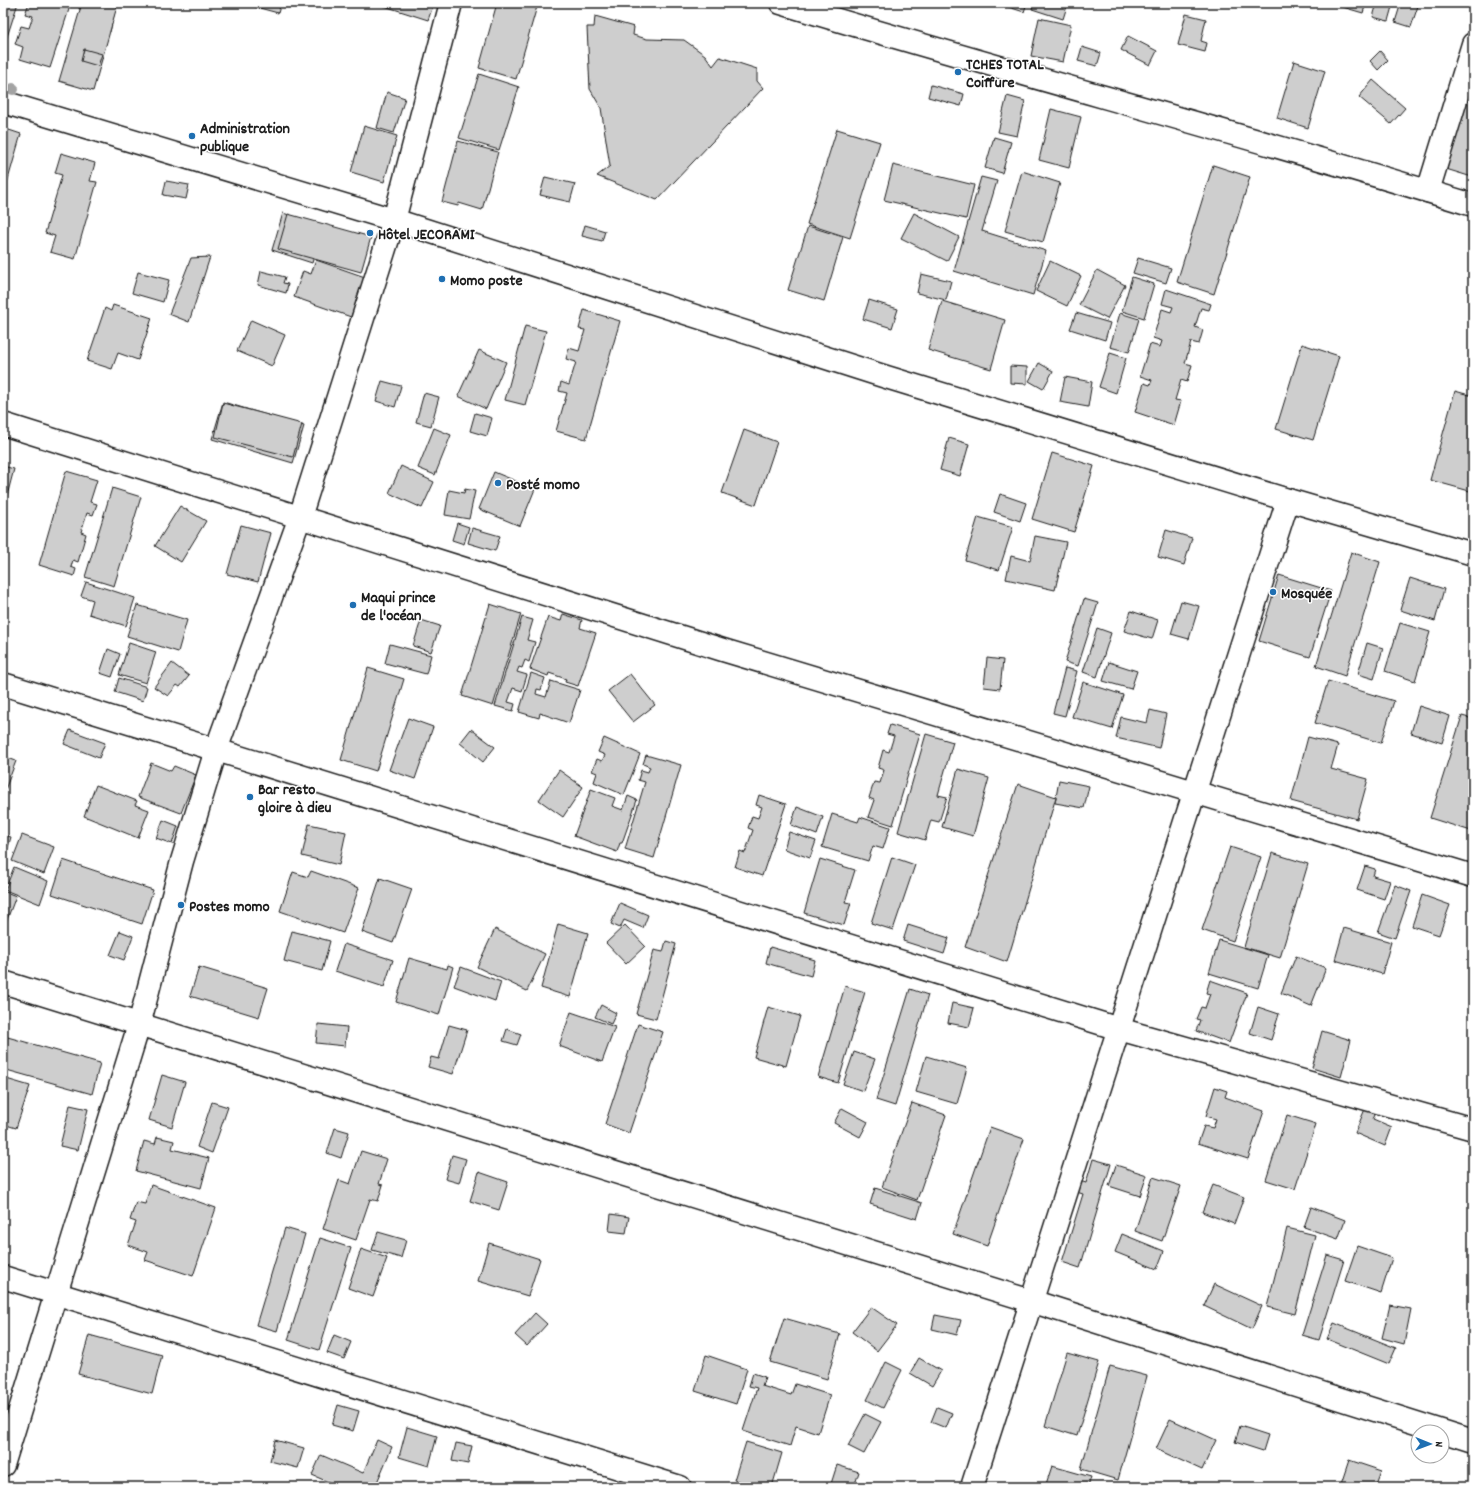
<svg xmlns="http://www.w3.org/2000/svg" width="1476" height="1490" viewBox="0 0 1476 1490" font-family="Dekko,sans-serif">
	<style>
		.building { fill: #cecece; stroke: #1c1c1c }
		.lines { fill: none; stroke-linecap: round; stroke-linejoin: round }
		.street-casing { stroke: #1c1c1c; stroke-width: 25 }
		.street { stroke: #fff; stroke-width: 22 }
		.tree { fill: #a3a3a3 }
		.poi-dot { fill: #1f6fb2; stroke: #fff; stroke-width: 1.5 }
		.labels { text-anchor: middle; stroke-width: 3; stroke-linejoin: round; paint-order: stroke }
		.poi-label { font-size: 16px; font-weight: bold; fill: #1c1c1c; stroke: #fff; text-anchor: start }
	</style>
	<rect width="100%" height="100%" fill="#fff"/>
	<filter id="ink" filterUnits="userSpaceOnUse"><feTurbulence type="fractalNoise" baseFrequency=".025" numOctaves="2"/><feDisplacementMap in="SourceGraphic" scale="8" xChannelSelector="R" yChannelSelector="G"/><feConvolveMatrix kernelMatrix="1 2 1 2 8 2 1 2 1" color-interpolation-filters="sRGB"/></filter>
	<g filter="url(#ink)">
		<!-- building -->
		<g class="building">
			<polygon points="3,3 18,3 3,49"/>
			<polygon points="29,3 71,3 50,68 20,59 23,47 15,44 21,26 29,28 33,16 25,14"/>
			<polygon points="80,3 117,3 110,32 92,27 95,13 79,9"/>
			<polygon points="82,3 118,3 93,91 59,81"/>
			<polygon points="241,3 281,3 278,13"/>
			<polygon points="375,3 434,3 428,20"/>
			<polygon points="497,3 538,3 516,79 479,68"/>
			<polygon points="996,3 1027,3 1024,12"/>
			<polygon points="1034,3 1068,3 1063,19 1032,9"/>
			<polygon points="1329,3 1366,3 1363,13"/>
			<polygon points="1377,3 1393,3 1388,21 1373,17"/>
			<polygon points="1401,3 1419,3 1411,27 1395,22"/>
			<polygon points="1186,14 1206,19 1201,41 1207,43 1205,52 1178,45"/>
			<polygon points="595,16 634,27 633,35 647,39 684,40 705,55 713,66 720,57 757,69 757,81 763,88 657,200 597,176 610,166 601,108 590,89 587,27 594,27"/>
			<polygon points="1039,18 1071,25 1063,62 1031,56"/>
			<polygon points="1128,36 1157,51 1150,65 1121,50"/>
			<polygon points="1082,47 1101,53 1097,66 1078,61"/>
			<polygon points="84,49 102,54 98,66 81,61"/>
			<polygon points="1380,51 1388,60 1378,70 1370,61"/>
			<polygon points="1294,61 1325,71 1308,128 1277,118"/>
			<polygon points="479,74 519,87 499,150 459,138"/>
			<polygon points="1473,79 1473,172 1472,177 1446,169"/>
			<polygon points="1373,80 1405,108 1391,124 1359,97"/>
			<polygon points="931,85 964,94 961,106 928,97"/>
			<polygon points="387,92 405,98 394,133 377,128"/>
			<polygon points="1007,96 1025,101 1017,136 998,132"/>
			<polygon points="1051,109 1081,117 1069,168 1039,160"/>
			<polygon points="364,126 397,136 384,182 351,172"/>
			<polygon points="3,128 21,134 3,197"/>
			<polygon points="837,129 880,142 850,238 807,224"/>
			<polygon points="994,137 1011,142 1002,173 985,168"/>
			<polygon points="458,141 498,152 482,210 459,203 458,206 442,202"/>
			<polygon points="61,153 95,163 90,181 97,182 75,259 50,252 55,236 45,233 62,175 55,173"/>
			<polygon points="893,165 974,185 966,219 884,200"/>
			<polygon points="1213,165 1250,177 1214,294 1177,282"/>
			<polygon points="1022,171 1060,183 1043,242 1005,231"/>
			<polygon points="545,177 575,184 570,202 540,195"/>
			<polygon points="981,177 997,181 982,231 1046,251 1033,295 954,271"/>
			<polygon points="166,181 189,185 186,199 163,195"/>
			<polygon points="283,213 360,238 353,258 326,250 323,259 314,256 312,263 272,250"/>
			<polygon points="914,213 959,237 947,261 901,238"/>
			<polygon points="288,214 371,237 361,272 278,249"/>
			<polygon points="585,225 605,231 602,241 582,236"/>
			<polygon points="808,226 843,237 824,301 788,290"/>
			<polygon points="210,257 189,322 169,314 191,258"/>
			<polygon points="1138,258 1171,268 1166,283 1133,273"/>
			<polygon points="316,260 365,277 351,317 294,297 303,271 311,274"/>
			<polygon points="1050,261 1081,276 1067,306 1036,291"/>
			<polygon points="1097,270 1125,285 1107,319 1079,305"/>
			<polygon points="261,271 285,277 283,283 288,284 286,293 258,285"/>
			<polygon points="138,272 169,280 163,302 132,293"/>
			<polygon points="921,274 951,281 946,300 917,293"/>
			<polygon points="1132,277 1154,284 1144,318 1122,311"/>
			<polygon points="1166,289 1211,304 1209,310 1201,308 1195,327 1203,330 1199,344 1191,342 1185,363 1192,365 1187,382 1181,380 1175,400 1181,401 1174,425 1135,412 1144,383 1150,385 1152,380 1140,376 1150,344 1160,347 1162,341 1153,338 1162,309 1171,312 1173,307 1162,304"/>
			<polygon points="869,300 898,309 892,328 863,319"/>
			<polygon points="942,301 1005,320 991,369 928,350"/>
			<polygon points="113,305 152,318 138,360 118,353 112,369 87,361 105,308 111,311"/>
			<polygon points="584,310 620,321 586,439 556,431 567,393 559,391 561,382 569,385 576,362 566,359 569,348 579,351 585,330 579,329"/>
			<polygon points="1076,313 1110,323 1105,340 1070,329"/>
			<polygon points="1120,313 1139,319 1129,352 1110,347"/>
			<polygon points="251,320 285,335 272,366 237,351"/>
			<polygon points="525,326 546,331 525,405 505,400"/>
			<polygon points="1302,344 1339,356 1313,440 1276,429"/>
			<polygon points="479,350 506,362 486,409 458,396"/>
			<polygon points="1110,353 1126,358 1116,393 1099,387"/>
			<polygon points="1039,363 1053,371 1043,389 1029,381"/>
			<polygon points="1010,366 1027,367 1027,384 1010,383"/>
			<polygon points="1065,377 1092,382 1088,407 1060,402"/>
			<polygon points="382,381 401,386 395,407 376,401"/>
			<polygon points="1455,391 1473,396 1473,492 1430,480"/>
			<polygon points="424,393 439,397 431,426 416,422"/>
			<polygon points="223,402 304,426 293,463 212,439"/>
			<polygon points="223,403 302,424 293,457 215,437"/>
			<polygon points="475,413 492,418 487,436 470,431"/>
			<polygon points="434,428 451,435 435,475 418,468"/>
			<polygon points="744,430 777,442 756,505 722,493"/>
			<polygon points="949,438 969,444 960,476 940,470"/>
			<polygon points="1052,453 1094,466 1074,532 1032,519"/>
			<polygon points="3,466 14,469 3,511"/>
			<polygon points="401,466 434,482 422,508 389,493"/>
			<polygon points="66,471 97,480 90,502 97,504 93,515 87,513 81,532 86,534 78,562 73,560 71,567 76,569 74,576 39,565"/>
			<polygon points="494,472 535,489 520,526 479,509"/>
			<polygon points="112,488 141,497 114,586 85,577"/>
			<polygon points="465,489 475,491 469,519 445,515 449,490 464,493"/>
			<polygon points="1000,494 1026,503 1020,521 994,512"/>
			<polygon points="180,506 206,521 181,562 155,546"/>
			<polygon points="978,517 1013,527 999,570 965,560"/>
			<polygon points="457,523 469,527 464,544 452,540"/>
			<polygon points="241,525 271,533 258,582 227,574"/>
			<polygon points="472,528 500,536 495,551 468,543"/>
			<polygon points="1166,530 1192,538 1184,565 1158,557"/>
			<polygon points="1035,536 1066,542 1055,590 1006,579 1011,556 1030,561"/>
			<polygon points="1351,552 1380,562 1345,676 1316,666"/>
			<polygon points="1279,575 1331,591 1310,657 1259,641"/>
			<polygon points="1410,578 1444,589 1435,621 1400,610"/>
			<polygon points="86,582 135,598 126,626 89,614 93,600 81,596"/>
			<polygon points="1084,599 1098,603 1078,666 1065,662"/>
			<polygon points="1181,601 1199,606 1189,639 1171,634"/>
			<polygon points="490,604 521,614 493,706 462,696"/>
			<polygon points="137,605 187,620 178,652 127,636"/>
			<polygon points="1131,611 1158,620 1152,639 1124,631"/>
			<polygon points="563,614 582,620 580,628 596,633 578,686 565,682 566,679 549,673 548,676 530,669 548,617 561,621"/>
			<polygon points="522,617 533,620 527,640 535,642 529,662 525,660 522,668 519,667 517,672 527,675 522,691 513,688 508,702 515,704 513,711 495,706"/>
			<polygon points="421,620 440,626 431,652 413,646"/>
			<polygon points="1400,623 1430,632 1415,681 1385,671"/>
			<polygon points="1097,628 1111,633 1097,677 1083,672"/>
			<polygon points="129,643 156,652 146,683 119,675"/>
			<polygon points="1367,643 1383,648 1374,679 1358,674"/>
			<polygon points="390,644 431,655 426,674 385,663"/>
			<polygon points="108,649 120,654 112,677 100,673"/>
			<polygon points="987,658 1003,660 1000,689 984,687"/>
			<polygon points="1109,662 1137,671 1131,689 1103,681"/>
			<polygon points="172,663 189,676 180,687 177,685 168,696 154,687"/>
			<polygon points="368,668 404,679 376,771 341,760"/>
			<polygon points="1065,668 1077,671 1065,716 1053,713"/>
			<polygon points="531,673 545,678 541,690 537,689 536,694 546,697 551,681 580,690 569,723 540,713 539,718 519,712"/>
			<polygon points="630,674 655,705 633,722 608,691"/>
			<polygon points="119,678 147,687 143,701 115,692"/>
			<polygon points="1328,681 1394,701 1381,743 1315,723"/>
			<polygon points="1083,682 1123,695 1112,729 1072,717"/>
			<polygon points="1419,706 1450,716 1442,743 1411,733"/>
			<polygon points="1150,710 1166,714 1159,748 1116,738 1121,717 1147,723"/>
			<polygon points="1462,716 1473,719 1473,826 1471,831 1430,818"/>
			<polygon points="408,718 433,727 415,779 389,770"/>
			<polygon points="890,725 920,734 893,825 868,817 874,800 869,798 874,782 880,783 884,770 878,768 883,750 889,752 894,736 887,734"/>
			<polygon points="471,729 495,747 483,762 460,743"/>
			<polygon points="70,730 105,743 99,758 64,744"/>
			<polygon points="926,734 953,742 938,795 947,797 939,822 931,820 925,840 898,832"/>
			<polygon points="1308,737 1338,745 1331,769 1368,779 1357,819 1291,801"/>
			<polygon points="604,738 640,754 624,795 594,782 597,773 592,771 597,759 602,761 605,755 598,752"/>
			<polygon points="646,755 681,765 654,858 625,849 645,782 638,780 641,770 648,772 650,767 643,764"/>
			<polygon points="3,756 16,761 3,795"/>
			<polygon points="151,763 171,771 174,766 196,775 181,813 138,797"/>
			<polygon points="958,769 989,778 973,836 942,827"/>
			<polygon points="559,770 583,787 563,817 539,800"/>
			<polygon points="1059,780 1089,786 1084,808 1055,803"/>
			<polygon points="1018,784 1056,797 1007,962 965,947"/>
			<polygon points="96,785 137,801 135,805 149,810 138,838 84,816"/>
			<polygon points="591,789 615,798 612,806 623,810 628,796 637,800 622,843 620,843 617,852 574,836"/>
			<polygon points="759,795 786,804 762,876 735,867 740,851 745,853 753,830 748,828 752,816 758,818 762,807 756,805"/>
			<polygon points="797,807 823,817 817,835 791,825"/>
			<polygon points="832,814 858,822 860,817 890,827 883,849 873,846 868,861 822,847"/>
			<polygon points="163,820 178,826 172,844 156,838"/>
			<polygon points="309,824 346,832 339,865 302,856"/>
			<polygon points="789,832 816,841 810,858 784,849"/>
			<polygon points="3,835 11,837 5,858 3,857"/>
			<polygon points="22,835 54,847 44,874 12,861"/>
			<polygon points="1230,847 1261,857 1233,941 1202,930"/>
			<polygon points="1272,853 1308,864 1280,958 1244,947"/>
			<polygon points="892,857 915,865 893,930 871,923"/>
			<polygon points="820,859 855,870 845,902 851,903 844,925 804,913"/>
			<polygon points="63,860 153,890 142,924 52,894"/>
			<polygon points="1365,866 1375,869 1373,876 1390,881 1384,899 1357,890"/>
			<polygon points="14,867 48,881 40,904 5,890"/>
			<polygon points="311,871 359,888 343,933 280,911 293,872 308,877"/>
			<polygon points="380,878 412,889 393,943 362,932"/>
			<polygon points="1395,885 1411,891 1395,938 1378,932"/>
			<polygon points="3,891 16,896 3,930"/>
			<polygon points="1422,895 1450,905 1439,935 1412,926"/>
			<polygon points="620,903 648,915 643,928 624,920 620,928 611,924"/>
			<polygon points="558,924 588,933 570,997 541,988"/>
			<polygon points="625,925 645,946 626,964 606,943"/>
			<polygon points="908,925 949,938 944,954 903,941"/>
			<polygon points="1344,928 1391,942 1382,974 1335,960"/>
			<polygon points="495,929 545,954 527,991 477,967"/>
			<polygon points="120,931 133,936 124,960 110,955"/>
			<polygon points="292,931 330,941 322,971 284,961"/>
			<polygon points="1219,940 1268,955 1258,988 1209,973"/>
			<polygon points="666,941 676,944 656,1019 636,1014 654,950 663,952"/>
			<polygon points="344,944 393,960 384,987 335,971"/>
			<polygon points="770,947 815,960 811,976 766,963"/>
			<polygon points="1296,956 1326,968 1311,1006 1281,993"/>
			<polygon points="409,958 447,969 448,965 453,967 439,1015 396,1002"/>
			<polygon points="199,967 268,988 259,1017 190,996"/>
			<polygon points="461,967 501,982 495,1001 454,986"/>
			<polygon points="1210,980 1247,993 1229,1043 1196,1031 1200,1020 1196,1019 1201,1007 1205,1008 1210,994 1206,993"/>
			<polygon points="845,986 865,992 838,1083 818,1077"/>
			<polygon points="910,989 928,995 895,1106 876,1100"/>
			<polygon points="952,1003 974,1008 969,1027 948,1023"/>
			<polygon points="601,1005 616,1013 611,1024 595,1017"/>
			<polygon points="768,1007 800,1016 786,1066 754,1057"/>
			<polygon points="1258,1007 1279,1014 1271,1040 1250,1033"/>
			<polygon points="571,1012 615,1027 602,1062 559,1046"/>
			<polygon points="318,1024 347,1027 345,1046 316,1043"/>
			<polygon points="638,1024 663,1032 629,1133 605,1124"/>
			<polygon points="449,1025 467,1030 453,1074 428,1067 431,1057 439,1059"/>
			<polygon points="507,1029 521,1034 517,1045 503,1041"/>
			<polygon points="1322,1031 1351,1040 1341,1077 1312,1068"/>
			<polygon points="4,1036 100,1063 92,1094 3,1069"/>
			<polygon points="854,1052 875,1059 863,1091 843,1084"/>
			<polygon points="926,1056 967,1068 957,1104 916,1092"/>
			<polygon points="162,1075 185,1082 172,1127 149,1120"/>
			<polygon points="3,1078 30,1086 16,1128 3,1124"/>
			<polygon points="1215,1087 1227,1091 1225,1097 1264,1111 1248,1159 1198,1143 1204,1126 1213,1128 1216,1119 1206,1116"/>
			<polygon points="212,1102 228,1107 212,1153 197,1147"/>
			<polygon points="912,1103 946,1115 917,1200 882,1187"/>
			<polygon points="70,1105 88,1109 78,1150 60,1146"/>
			<polygon points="842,1108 868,1122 860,1137 834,1123"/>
			<polygon points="1365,1109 1376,1113 1373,1119 1392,1127 1385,1146 1355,1133"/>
			<polygon points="1287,1115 1316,1124 1295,1189 1266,1180"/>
			<polygon points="990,1127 1024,1139 987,1246 953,1234"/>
			<polygon points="335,1128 349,1132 341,1158 327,1153"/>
			<polygon points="157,1137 174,1141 172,1149 209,1158 201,1188 136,1171 144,1141 155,1144"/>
			<polygon points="361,1151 387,1159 379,1184 383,1185 378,1201 370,1199 356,1240 323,1229 339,1180 350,1184"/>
			<polygon points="452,1155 466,1159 459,1183 445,1179"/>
			<polygon points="1093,1159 1111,1164 1080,1268 1062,1262 1083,1194 1073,1191 1077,1180 1086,1183"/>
			<polygon points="1116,1165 1147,1175 1140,1196 1109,1186"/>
			<polygon points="479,1172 508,1182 499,1210 470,1201"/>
			<polygon points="1153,1177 1181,1186 1162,1241 1135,1231"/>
			<polygon points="151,1185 216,1208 193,1276 145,1260 148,1252 128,1245 136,1222 130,1220 136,1202 145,1204"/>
			<polygon points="1213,1185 1244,1197 1234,1224 1202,1212"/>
			<polygon points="875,1188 922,1203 917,1219 870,1204"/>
			<polygon points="1311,1207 1345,1220 1338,1239 1304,1227"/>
			<polygon points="611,1214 629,1217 626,1233 609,1231"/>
			<polygon points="285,1228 305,1234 277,1331 256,1325"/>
			<polygon points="1287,1228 1315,1235 1295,1314 1267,1307"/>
			<polygon points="378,1232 406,1240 401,1258 372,1250"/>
			<polygon points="1122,1234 1164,1251 1157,1269 1115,1252"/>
			<polygon points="320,1238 351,1248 319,1350 288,1340"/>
			<polygon points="489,1243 540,1259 528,1296 478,1281"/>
			<polygon points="1357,1246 1392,1258 1381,1293 1345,1281"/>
			<polygon points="361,1249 387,1258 373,1297 348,1288"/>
			<polygon points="1327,1255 1344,1260 1319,1340 1302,1335"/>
			<polygon points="1214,1284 1262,1306 1252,1329 1204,1306"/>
			<polygon points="1390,1305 1411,1309 1404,1344 1382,1338"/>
			<polygon points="871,1307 897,1325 877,1351 852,1332"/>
			<polygon points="535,1313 547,1324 527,1346 515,1335"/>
			<polygon points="935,1315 961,1320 957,1335 932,1329"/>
			<polygon points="784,1318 840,1334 827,1379 770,1362"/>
			<polygon points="1334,1323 1396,1348 1389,1364 1327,1339"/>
			<polygon points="89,1335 162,1355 152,1394 78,1374"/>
			<polygon points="334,1335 351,1342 344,1359 327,1353"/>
			<polygon points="1067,1353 1099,1362 1077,1436 1045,1426"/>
			<polygon points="706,1355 747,1369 736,1404 695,1391"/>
			<polygon points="919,1358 941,1371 932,1386 910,1373"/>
			<polygon points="886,1362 902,1370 883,1408 867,1400"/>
			<polygon points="1110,1366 1147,1376 1118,1480 1081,1469"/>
			<polygon points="753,1373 765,1377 762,1386 791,1395 795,1384 830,1395 818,1433 796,1426 790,1446 743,1431 757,1388 749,1386"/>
			<polygon points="338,1405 359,1411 353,1431 332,1425"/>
			<polygon points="937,1407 952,1413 946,1428 931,1422"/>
			<polygon points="865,1414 881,1422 864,1454 848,1446"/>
			<polygon points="1170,1419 1216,1440 1202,1470 1156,1449"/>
			<polygon points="1240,1426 1268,1435 1263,1451 1235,1442"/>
			<polygon points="407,1427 437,1436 429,1466 399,1457"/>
			<polygon points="275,1440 304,1448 298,1468 270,1461"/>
			<polygon points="377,1440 392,1447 375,1487 340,1487 312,1475 321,1455 363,1473"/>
			<polygon points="746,1442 782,1453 772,1487 759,1487 734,1480"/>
			<polygon points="456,1443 472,1446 468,1464 452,1461"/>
			<polygon points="1349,1460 1382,1471 1376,1487 1340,1487"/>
			<polygon points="837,1465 859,1472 854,1487 830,1487"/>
			<polygon points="1052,1466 1091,1477 1088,1487 1045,1487"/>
		</g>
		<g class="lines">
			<!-- street casing -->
			<g class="street-casing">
				<g id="street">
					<path d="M781,3c230,70 463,131 692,202"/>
					<polyline points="3,102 394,220 883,376 1288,500 1473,554"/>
					<polyline points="1428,191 1473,44"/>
					<polyline points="3,424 723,650 1473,876"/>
					<polyline points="3,684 1119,1029 1473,1129"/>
					<polyline points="3,982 1031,1301 1473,1441"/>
					<polyline points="3,1277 680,1487"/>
					<polyline points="3,1465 139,1025 182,861 216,750 300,517 394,220 451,3"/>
					<polyline points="972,1487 1288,500"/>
				</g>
			</g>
			<!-- street -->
			<use href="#street" class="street"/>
		</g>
		<!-- trees -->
		<circle class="tree" cx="13" cy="89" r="6"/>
	</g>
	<!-- markers -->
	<g class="poi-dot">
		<circle cx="958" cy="72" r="4"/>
		<circle cx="192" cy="136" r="4"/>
		<circle cx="370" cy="233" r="4"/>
		<circle cx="442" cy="279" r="4"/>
		<circle cx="498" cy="483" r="4"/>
		<circle cx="1273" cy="592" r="4"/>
		<circle cx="353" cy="605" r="4"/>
		<circle cx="250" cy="797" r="4"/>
		<circle cx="181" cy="905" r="4"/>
	</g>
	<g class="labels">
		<!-- poi labels -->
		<g class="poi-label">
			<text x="966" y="69">TCHES TOTAL<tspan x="966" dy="18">Coiffure</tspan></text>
			<text x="200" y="133">Administration<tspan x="200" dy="18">publique</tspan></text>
			<text x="378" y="239">Hôtel JECORAMI</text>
			<text x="450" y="285">Momo poste</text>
			<text x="506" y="489">Posté momo</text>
			<text x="1281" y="598">Mosquée</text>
			<text x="361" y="602">Maqui prince<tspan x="361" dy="18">de l'océan</tspan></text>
			<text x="258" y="794">Bar resto<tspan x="258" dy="18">gloire à dieu</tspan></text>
			<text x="189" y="911">Postes momo</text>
		</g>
	</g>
	<!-- margin -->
	<rect width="1476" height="1490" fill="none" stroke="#fff" stroke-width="16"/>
	<rect x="8" y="8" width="1460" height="1474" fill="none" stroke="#1c1c1c" stroke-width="1.5" filter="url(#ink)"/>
	<!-- north arrow -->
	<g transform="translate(1430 1444) rotate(91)"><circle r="19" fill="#ffffff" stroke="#a4a4a4"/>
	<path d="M0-3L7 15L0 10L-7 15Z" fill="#1f6fb2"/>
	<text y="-6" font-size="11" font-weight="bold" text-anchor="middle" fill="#1c1c1c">N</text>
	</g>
</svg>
